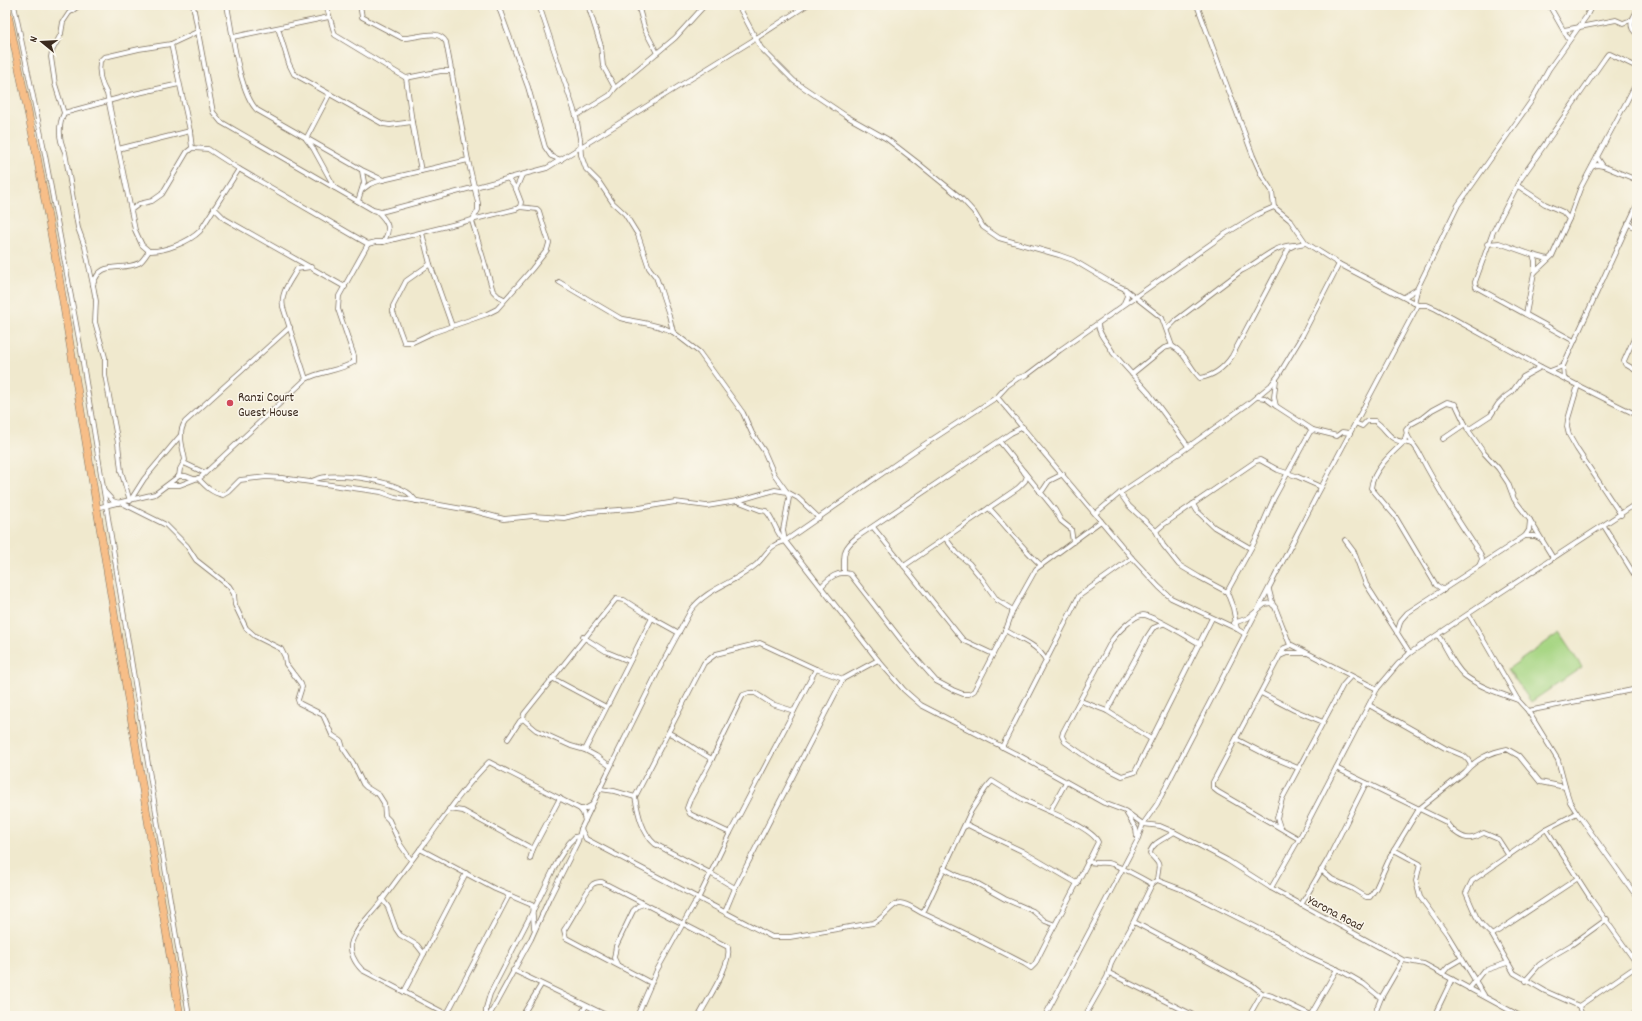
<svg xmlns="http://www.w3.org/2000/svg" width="1642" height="1021" viewBox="0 0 1642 1021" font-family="Dekko,sans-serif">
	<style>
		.green { fill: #a7d684; stroke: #718051 }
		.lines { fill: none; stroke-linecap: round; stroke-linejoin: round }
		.street-casing { stroke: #7a6d5c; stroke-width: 5.5 }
		.highway-casing { stroke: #7a6d5c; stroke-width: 8 }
		.street { stroke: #fff; stroke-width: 4 }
		.highway { stroke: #f7be88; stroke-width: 7 }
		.poi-dot { fill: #d1495b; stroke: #fbf7ec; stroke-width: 1.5 }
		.labels { text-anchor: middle; stroke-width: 3; stroke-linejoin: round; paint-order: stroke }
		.poi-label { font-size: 13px; fill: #3b2a1e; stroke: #fbf7ec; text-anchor: start }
		.street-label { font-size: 13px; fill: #3b2a1e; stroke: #fbf7ec }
	</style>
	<rect width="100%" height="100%" fill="#fbf7ec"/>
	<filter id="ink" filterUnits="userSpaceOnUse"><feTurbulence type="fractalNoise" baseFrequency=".025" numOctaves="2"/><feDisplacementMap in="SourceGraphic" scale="8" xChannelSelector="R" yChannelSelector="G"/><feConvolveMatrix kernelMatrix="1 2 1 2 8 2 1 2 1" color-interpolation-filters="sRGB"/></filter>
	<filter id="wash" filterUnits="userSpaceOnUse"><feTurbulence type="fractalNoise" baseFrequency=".012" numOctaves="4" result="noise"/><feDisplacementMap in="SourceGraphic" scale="16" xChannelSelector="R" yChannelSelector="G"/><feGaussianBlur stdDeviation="0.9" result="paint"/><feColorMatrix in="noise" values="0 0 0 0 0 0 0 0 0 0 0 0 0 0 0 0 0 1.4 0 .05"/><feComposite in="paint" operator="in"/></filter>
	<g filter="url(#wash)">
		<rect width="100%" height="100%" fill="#f0e9ce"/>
		<!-- green -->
		<polygon class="green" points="1559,633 1582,667 1531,702 1508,669"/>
	</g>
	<g filter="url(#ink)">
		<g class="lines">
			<!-- street casing -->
			<g class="street-casing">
				<g id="street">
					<polyline points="14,5 43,144 80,345 189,1016"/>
					<polyline points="193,5 213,112 221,122 335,188"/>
					<path d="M227,5c5,26 12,87 30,105l105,60 21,10 85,-20"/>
					<polyline points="326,5 335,35 406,78 441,71 452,71"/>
					<path d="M360,5l2,12 40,21c15,1 35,-11 44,4l22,118 10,43v7l-6,11 21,70 5,5 6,3"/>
					<polyline points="498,5 528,87 545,147 551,156 561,160"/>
					<polyline points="539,5 576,116 580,139 581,155 586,169 599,182 613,203 625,214 638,235 649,268 656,277 660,288 669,315 673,332 699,352 743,413 752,433 764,451 774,474 787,492 789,498 783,530 785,541"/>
					<polyline points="588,5 601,46 603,66 615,88"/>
					<polyline points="638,5 645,30 657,53"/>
					<polyline points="738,5 761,48 794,81 846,116 887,139 918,163 961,198 974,212 983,227 999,238 1059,255 1073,260 1110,282 1125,289 1162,318 1172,346"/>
					<polyline points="1197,5 1253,156 1262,176 1272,191 1274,207 1290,220 1306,243 1339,264 1418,305"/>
					<polyline points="1549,5 1569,40"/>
					<path d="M1637,11c-6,9 -9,16 0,23"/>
					<polyline points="278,28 289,64 294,74 383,124 390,125 412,122"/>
					<polyline points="1564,30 1611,21 1616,20 1623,23 1631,20"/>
					<path d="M199,31l-28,13 -32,5 -30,7 -5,1 -4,4c-2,12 1,23 7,33l28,136 7,15 7,6c15,1 40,-9 51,-20l39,-62"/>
					<polyline points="233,37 329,17"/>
					<polyline points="171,44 190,131 192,148"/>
					<polyline points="406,78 412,122 421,171"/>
					<polyline points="329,95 306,139 313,148 335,188 373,210 381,212 547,168 755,39 807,5"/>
					<polyline points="64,113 55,84 51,57 52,51 61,34 63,22 69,13 80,5"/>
					<polyline points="576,116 610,95 615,88 675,38 705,5"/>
					<polyline points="118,149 190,131"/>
					<polyline points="1597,157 1637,82"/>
					<polyline points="1592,167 1597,165 1603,166 1637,180"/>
					<polyline points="508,178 516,189"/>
					<polyline points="1518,186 1545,204 1563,212 1569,219"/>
					<polyline points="362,190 370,184 382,180"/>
					<polyline points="358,201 364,182 362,171"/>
					<polyline points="520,207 521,202 516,189 522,175"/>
					<polyline points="214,208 225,219 345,287"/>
					<polyline points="131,210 139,204 152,201 162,194 187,152 192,148 208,149 239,169 368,244 376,242 383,242 516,209 520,207 537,209 539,211 549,243 547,250 532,269 497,309 487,314 432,333 413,342 404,342 393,312 393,306 406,281 430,264"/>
					<path d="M378,212c10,10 14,17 5,30"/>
					<polyline points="1628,223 1637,229"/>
					<polyline points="422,233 430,264 452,326"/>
					<polyline points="1487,244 1499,243 1533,255 1535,261 1535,272"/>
					<polyline points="1533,255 1548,259"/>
					<path d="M559,282l61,36c18,5 36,5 53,14"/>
					<path d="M93,285c7,-26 27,-13 46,-22 4,-2 7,-8 10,-12"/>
					<polyline points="1404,297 1417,289"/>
					<polyline points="1414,303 1418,287 1458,205 1530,103 1549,69 1586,17 1592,5"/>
					<polyline points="1123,305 1127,296 1125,289"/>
					<polyline points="1526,314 1534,273 1552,256 1569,219 1580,189 1597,157 1603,166"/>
					<path d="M1098,324c0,11 11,20 15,29l35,39 40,54"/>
					<path d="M1167,329l8,-8 66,-50c18,-8 31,-25 52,-26"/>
					<polyline points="1637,332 1624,361 1625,364 1637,371"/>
					<polyline points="1574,341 1476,287 1475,282 1493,232 1520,180 1605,58 1608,54 1610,54 1635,66 1637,69"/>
					<polyline points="1550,371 1563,366"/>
					<path d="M1132,374l32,-26 8,-2c14,7 17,21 28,32 14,-2 24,-10 32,-22l57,-108 6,-3 11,-2"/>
					<polyline points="1564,378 1563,366 1637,205"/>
					<path d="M306,379l-23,-72c-3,-15 8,-26 14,-38l14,-2"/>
					<polyline points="1578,385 1568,419 1567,427 1569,435 1577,449 1621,515"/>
					<polyline points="997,397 1132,558 1159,587 1171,598 1237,629 1245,634"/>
					<polyline points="1257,397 1265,398 1276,406"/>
					<path d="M1355,423l7,3 5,-5h8c11,7 14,20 29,21l2,-7"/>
					<polyline points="1313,430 1337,436 1342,432 1350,433"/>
					<polyline points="1468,430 1491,415 1498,404 1505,397 1512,392 1523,377 1541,367"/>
					<polyline points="1443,439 1465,424"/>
					<polyline points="1000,442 1055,510 1061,521 1071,529 1073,542"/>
					<path d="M1412,444l-8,-2c-13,12 -31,28 -33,46l24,28 41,69 8,5"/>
					<polyline points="184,463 205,473"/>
					<path d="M179,476l1,-7 5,-9c-2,-13 -8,-26 0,-38l105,-95"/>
					<path d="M198,478c8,9 14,15 25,17l5,-3 12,-12 26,-3 16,1 99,14 14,5 79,14 30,8 29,-3 31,2 25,-6 44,-3 42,-7 32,4 30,-5 38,-11 12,2 11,6 21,20"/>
					<path d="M312,481c20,-11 76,-1 95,11 4,2 6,6 9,9"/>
					<path d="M168,485h12l21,-8 105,-98c15,-8 34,-8 48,-17v-6l-16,-47 1,-13 29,-52"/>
					<polyline points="104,491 113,501 119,503"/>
					<polyline points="1040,492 1043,490 1049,481 1063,474"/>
					<polyline points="1120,493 1129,506 1156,531 1163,545 1179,565 1199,577 1227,592"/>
					<path d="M130,501l-9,-30 -3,-28 -13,-68v-18l-10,-35 1,-21 -2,-11 -9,-43 -7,-19 -13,-76c-6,-12 -7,-26 -1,-39l70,-19 45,-10"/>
					<polyline points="130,501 144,479 180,436"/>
					<path d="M737,501l23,9 6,1c9,9 9,22 19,30"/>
					<polyline points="122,503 166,525 187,546 196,560 229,586 234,594 235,605 246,628 255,636 281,649 285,657 286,664 301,684 302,687 298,700 299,703 323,715 332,735 341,741 343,748 353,763 363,784 366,787 379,795 384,803 385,816 389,820 400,844 411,860"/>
					<polyline points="1193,504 1197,511 1214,527 1250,548"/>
					<polyline points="96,508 155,494 179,476 186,476 194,479"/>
					<path d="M989,508c18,19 33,40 52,57"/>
					<polyline points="1096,513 1120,493 1181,452 1248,404 1271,385 1278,376 1302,336 1339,264"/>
					<polyline points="1604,526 1637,579"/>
					<polyline points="873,527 963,640 993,654"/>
					<polyline points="1156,531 1164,524 1256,461 1260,460 1278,470 1296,476 1321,487"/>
					<polyline points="1525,536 1529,530 1530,520"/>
					<polyline points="946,539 957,553 969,563 982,579 997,600 1013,610"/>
					<polyline points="1345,540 1354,552 1366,584 1410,653"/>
					<polyline points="785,541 916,450 997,397 1008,385 1018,378 1027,375 1060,350 1222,236 1258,214 1274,207"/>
					<polyline points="904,566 1018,488 1025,481 1027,476 1024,472"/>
					<path d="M1479,566l3,-7 -2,-6c-22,-32 -43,-65 -61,-100 -4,-8 -12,-14 -13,-23l5,-6 11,-6 10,-8 15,-8 8,2 2,3 11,23 16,23 14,15 10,15 6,16 16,21 23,38"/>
					<path d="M844,572c0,-18 -2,-23 13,-35l154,-104 12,-6"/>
					<path d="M821,587c8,-9 17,-17 29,-13l59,76 27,31 17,9 10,4h6l5,-3 33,-64 6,-17 23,-41 65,-48"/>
					<polyline points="1269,590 1273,605"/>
					<polyline points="1469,615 1518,700 1528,711 1558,760 1566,790 1570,802 1577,813 1637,897"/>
					<polyline points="1234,623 1248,618 1265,604 1271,603 1275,607 1290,645"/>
					<polyline points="1237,629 1233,608 1227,592 1256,539 1274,498 1310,432 1313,430 1276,406 1274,397 1276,380"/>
					<path d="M1005,630c15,10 33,14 41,31"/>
					<polyline points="1397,633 1401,620 1407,613 1525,536 1535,536 1541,539"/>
					<path d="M1438,635c8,12 15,30 26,40 15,12 37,19 54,25"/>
					<polyline points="583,637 607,652 629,661"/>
					<path d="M1200,644c-11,-6 -47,-29 -57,-29 -9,0 -26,18 -31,25l-49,92 -1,4 3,6 27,19 30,15 13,-4 77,-154"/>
					<polyline points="1280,656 1287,653 1306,653"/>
					<polyline points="552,678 606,707"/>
					<polyline points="1261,693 1294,710 1323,722"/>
					<polyline points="1081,701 1107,711 1151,739"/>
					<polyline points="1369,705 1445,748 1464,756 1468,760 1471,765"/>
					<polyline points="1107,711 1147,637 1153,628 1163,624"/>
					<polyline points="1528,711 1637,689"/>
					<polyline points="523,719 536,730 571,746 585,750 596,756 610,766"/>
					<path d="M669,733c15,7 28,18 43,26"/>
					<polyline points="508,739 520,721 523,719 524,714 616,599 624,600 652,618 679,633"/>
					<polyline points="1236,739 1267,755 1298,768"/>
					<polyline points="1002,747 1079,596 1132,558"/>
					<polyline points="585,750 652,618"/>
					<path d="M1336,768l110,54c5,8 18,20 29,15 4,-1 5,-3 9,-4l14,6 11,17"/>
					<polyline points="600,789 614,791 635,797"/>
					<polyline points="449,809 463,811 533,849"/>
					<polyline points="580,809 583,813 585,821"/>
					<polyline points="1050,811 1066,782"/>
					<polyline points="1577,813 1546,829 1472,881 1466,893 1476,916 1482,925 1492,935 1514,973 1545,991 1579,1006"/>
					<polyline points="1127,814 1136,829 1137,839"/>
					<polyline points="964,827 968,825 974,828 1022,851 1078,884"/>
					<polyline points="1280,827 1277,818 1282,799 1343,685 1351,676"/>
					<path d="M581,829l5,10 186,98h18l83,-14c11,-4 19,-20 27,-20 7,0 16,7 22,10 35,16 69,33 103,51l6,4 4,-4c20,-41 43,-81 63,-122 -6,-15 -58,-34 -74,-42 -11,-6 -21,-12 -32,-19l-6,7 -15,23 -48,102"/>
					<polyline points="1546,829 1591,899 1637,964"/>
					<polyline points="730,833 690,814 687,808 690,800 712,759 743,695 749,693 755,693 772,704 794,711"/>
					<polyline points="1299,839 1218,792 1213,788 1213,782 1284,648 1292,645 1377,689"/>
					<polyline points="420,849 495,889 532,905 534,928"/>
					<polyline points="1394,850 1420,864 1416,881 1420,897 1447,934 1484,995"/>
					<polyline points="530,859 533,849 560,798"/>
					<polyline points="943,868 960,877 971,880 1005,899 1033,911 1045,921 1055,925"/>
					<path d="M1321,870l11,9 21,10 13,8h4l6,-9 15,-33 28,-46 46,-37c10,-12 26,-20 42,-23l12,7 21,26 25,5"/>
					<path d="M1157,880c1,-16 6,-13 -7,-26 1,-12 16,-15 24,-22"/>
					<polyline points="1152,884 1157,880 1183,890 1286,942 1306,955 1345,973 1364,984 1381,998"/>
					<path d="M735,888l-25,-15 -55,-29c-13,-11 -17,-31 -20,-47l69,-134 12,-9 44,-11 56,26 27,10"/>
					<polyline points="1271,888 1299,839 1377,689 1398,664 1410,653 1480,606 1637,503"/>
					<polyline points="382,899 388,907 396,929 400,935 417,945 424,954"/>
					<polyline points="1301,905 1328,859 1366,783"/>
					<polyline points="725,912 735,888 843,679 878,660"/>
					<polyline points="1134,922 1252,985 1262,993 1272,996 1311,1015"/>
					<polyline points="1492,935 1578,878"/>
					<polyline points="617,964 614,958 616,946 633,911 638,906 644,904"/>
					<polyline points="513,970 608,1016"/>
					<polyline points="1109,973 1195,1016"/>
					<polyline points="1442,974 1449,966 1461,959"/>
					<polyline points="1525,981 1539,965 1549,958 1571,945 1607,919"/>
					<path d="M651,983l-85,-45 -2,-8c6,-8 24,-43 29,-46 4,-3 6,-2 9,-2l126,65c4,17 -21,53 -29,69"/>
					<polyline points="1469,989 1483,971 1507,963"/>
					<polyline points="404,992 466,873"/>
					<polyline points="1579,1006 1637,966"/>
					<polyline points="1579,1006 1582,1016"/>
					<polyline points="447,1014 509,895"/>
					<path d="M450,1016l-88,-46c-7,-7 -14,-19 -10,-29 6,-16 21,-28 31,-42 12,-17 25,-34 38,-51 22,-29 42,-60 68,-86l91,47h5l7,-4"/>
					<polyline points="486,1016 486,1008 490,994 537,903 558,860 569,843 575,837 579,836"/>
					<path d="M489,1016l42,-77 18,-40 29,-58 3,-12 25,-53 52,-105 33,-61c16,-22 46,-28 66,-46 11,-11 12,-19 28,-23l93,119 26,30 17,15 101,52 82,46 21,8 18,13 17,2 14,6 53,28 44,28 132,72 21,4 96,52"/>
					<polyline points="522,1016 541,985"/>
					<polyline points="580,1016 586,1006"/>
					<polyline points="637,1016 657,970 694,904 698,899 730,833 816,669"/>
					<polyline points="1045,1016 1137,841 1143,824 1157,804 1315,499 1418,305 1427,305 1436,309 1541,367 1637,415"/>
					<path d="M1085,1016l22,-39 5,-16 18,-32 22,-45c-12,-7 -27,-15 -40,-20 -9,-3 -17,1 -25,-3"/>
					<polyline points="1249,1016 1262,993"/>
					<polyline points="1310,1016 1337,969"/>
					<polyline points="1374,1016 1381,998 1403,960"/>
					<polyline points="1437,1016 1437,1010 1452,979"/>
					<polyline points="1630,1016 1637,1011"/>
				</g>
			</g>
			<!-- highway casing -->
			<g class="highway-casing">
				<polyline id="highway" points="6,5 36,151 59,277 180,1016"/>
			</g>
			<!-- street -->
			<use href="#street" class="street"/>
			<!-- highway -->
			<use href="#highway" class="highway"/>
		</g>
	</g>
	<!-- markers -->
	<circle class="poi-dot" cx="230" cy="403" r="4"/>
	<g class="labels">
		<!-- poi labels -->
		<g class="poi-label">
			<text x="238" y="401">Ranzi Court<tspan x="238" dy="15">Guest House</tspan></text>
		</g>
		<!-- street labels -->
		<g class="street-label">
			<text transform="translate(1336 912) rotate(28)" y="5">Yarona Road</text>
		</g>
	</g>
	<!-- margin -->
	<rect width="1642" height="1021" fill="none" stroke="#fbf7ec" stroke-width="20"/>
	<!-- north arrow -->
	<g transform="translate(42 42) rotate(288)" stroke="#fbf7ec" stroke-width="3" paint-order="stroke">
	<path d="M0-3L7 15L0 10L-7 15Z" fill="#3b2a1e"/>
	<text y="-6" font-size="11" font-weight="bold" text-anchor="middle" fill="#3b2a1e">N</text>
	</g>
</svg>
